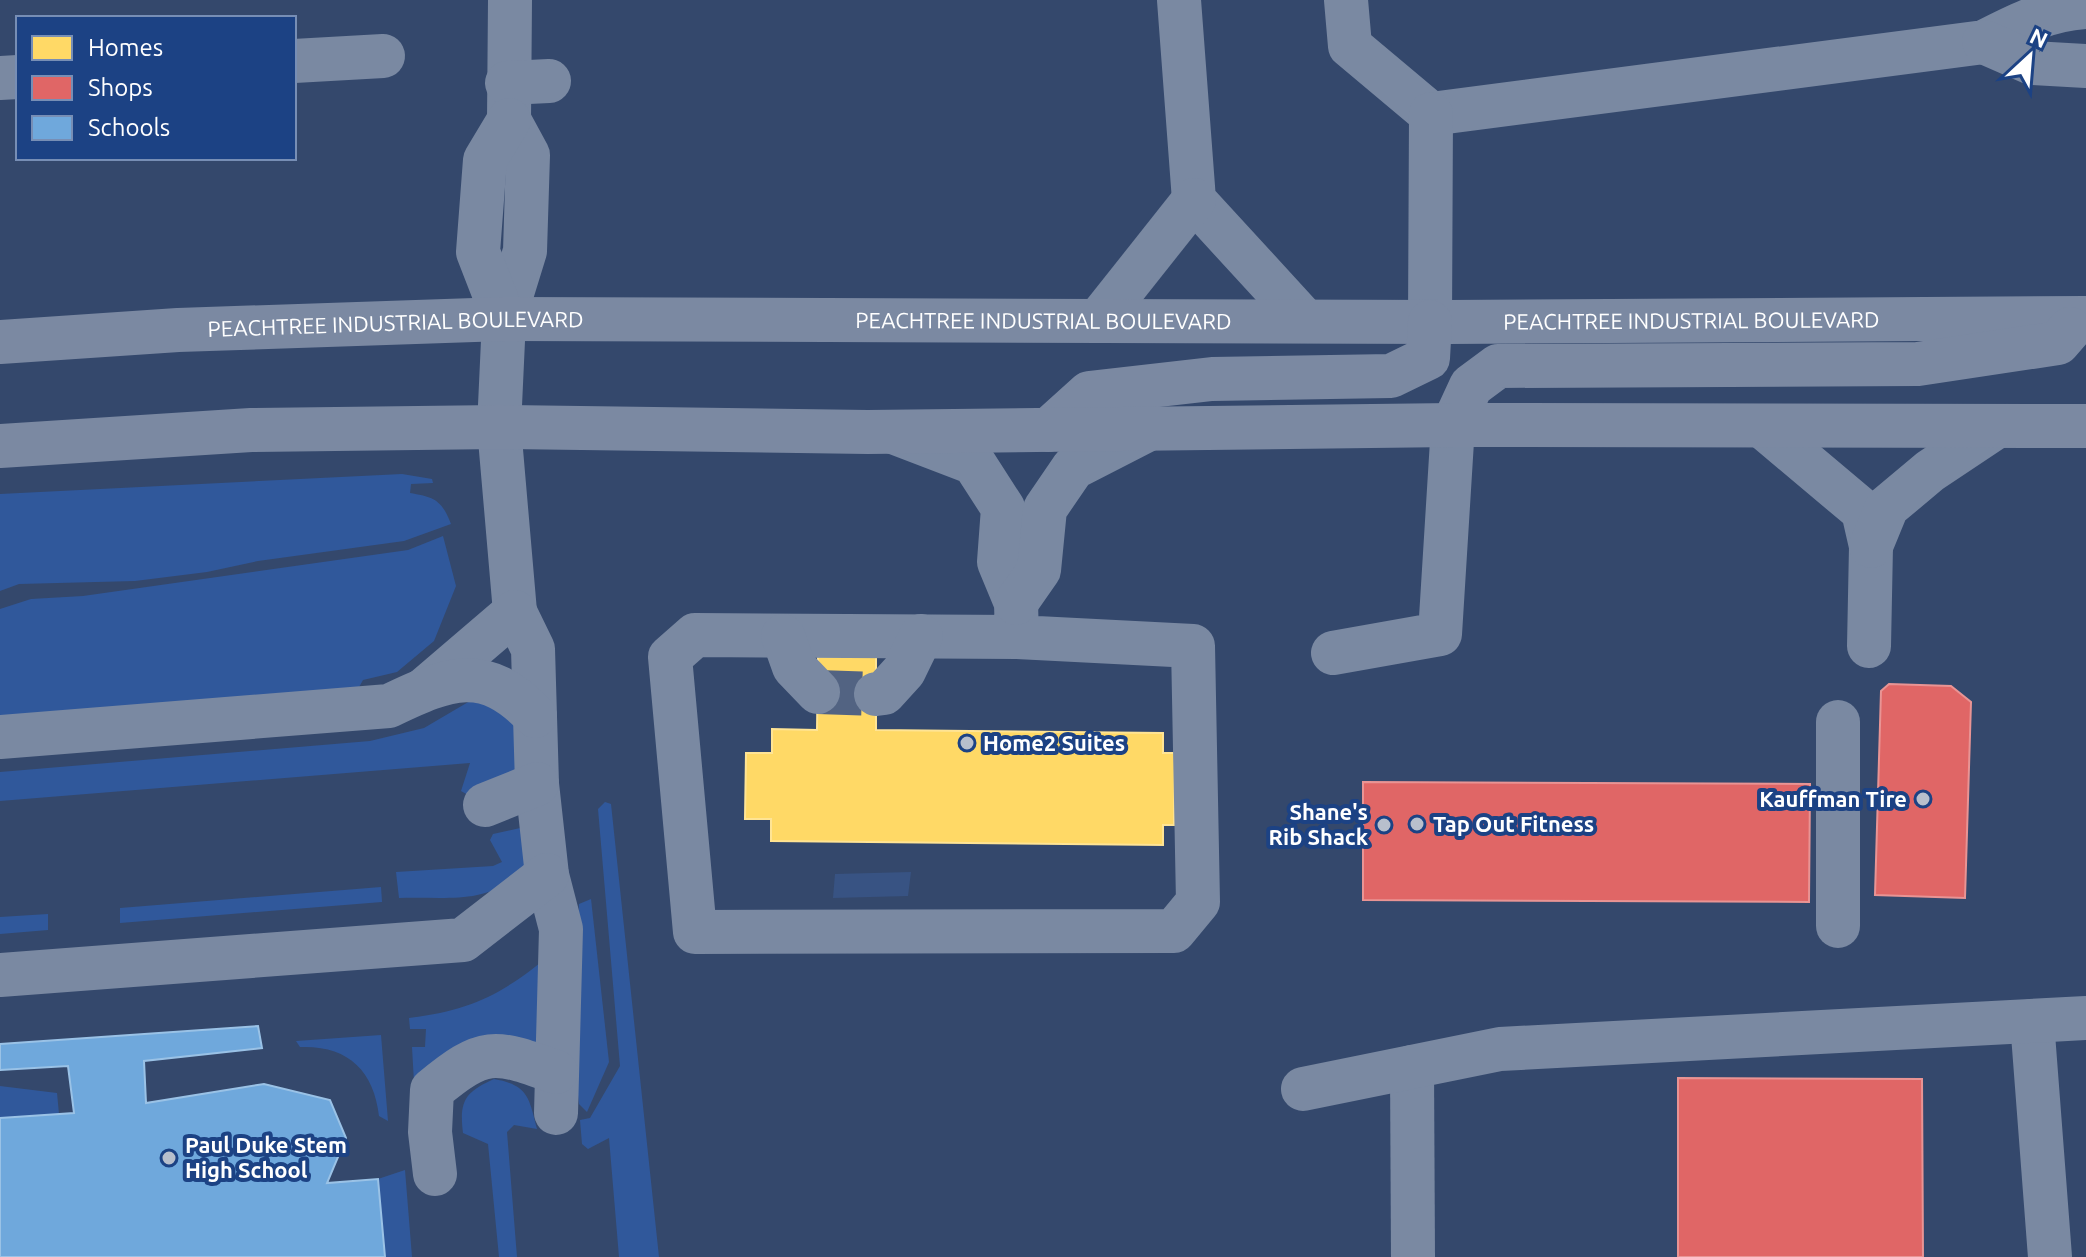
<svg xmlns="http://www.w3.org/2000/svg" width="2086" height="1257" viewBox="0 0 2086 1257" font-family="Ubuntu,sans-serif">
	<style>
		.green { fill: #30589b }
		.water { fill: #385383 }
		.homes { fill: #ffd966; stroke: #ffe494; stroke-width: 2 }
		.shops { fill: #e06666; stroke: #e99494; stroke-width: 2 }
		.schools { fill: #6fa8dc; stroke: #9ac2e6; stroke-width: 2 }
		.lines { fill: none; stroke-linecap: round; stroke-linejoin: round }
		.minor-tunnel { stroke: #526382; stroke-width: 44; stroke-dasharray: 44 22; stroke-linecap: butt }
		.minor { stroke: #7a89a2; stroke-width: 44 }
		.highway { stroke: #7b89a2; stroke-width: 44 }
		.poi-dot { fill: #b8bfcc; stroke: #1c4284; stroke-width: 3 }
		.labels { text-anchor: middle; stroke-width: 8; stroke-linejoin: round; paint-order: stroke }
		.street-label { font-size: 22px; fill: #fff; stroke: #1c4284 }
		.poi-label { font-size: 22px; font-weight: bold; fill: #fff; stroke: #1c4284; text-anchor: start }
	</style>
	<rect width="100%" height="100%" fill="#34486c"/>
	<!-- green -->
	<g class="green">
		<path d="M402,474l30,5 1,4 -22,1 -1,9c24,4 32,7 41,31l-47,17 -146,20 -51,11 -72,9 -116,3 -19,7v-97z"/>
		<polygon points="443,536 456,586 434,641 397,672 363,680 358,689 0,718 0,609 31,599 83,596 408,550"/>
		<polygon points="470,701 511,710 522,737 513,778 468,795 461,791 470,763 0,801 0,772 370,741 424,728"/>
		<polygon points="605,802 611,804 659,1257 619,1257 609,1138 588,1149 582,1144 580,1120 590,1118 620,1066 598,809"/>
		<path d="M529,826l1,32c-32,50 -79,38 -131,40l-3,-26 97,-6 9,-4 -12,-22 3,-6z"/>
		<polygon points="381,887 382,902 120,923 120,908"/>
		<polygon points="591,899 609,1062 587,1112 579,1104 572,1045 579,904"/>
		<polygon points="48,914 48,930 0,934 0,917"/>
		<path d="M552,953l-5,87 -131,78 -4,-71h13l1,-18h-16l-1,-11c63,-8 96,-25 143,-65z"/>
		<path d="M381,1035l7,86 -9,-5c-5,-46 -32,-71 -79,-69l-4,-6z"/>
		<path d="M494,1079c34,6 35,18 43,50l-23,-4 -7,7 10,125h-18l-11,-113 -25,-11c-4,-32 2,-41 31,-54z"/>
		<polygon points="0,1086 57,1093 59,1114 0,1118"/>
		<polygon points="405,1170 412,1257 385,1257 378,1179"/>
	</g>
	<!-- water -->
	<polygon class="water" points="911,872 908,896 833,898 835,874"/>
	<!-- homes -->
	<polygon class="homes" points="818,657 876,657 876,730 1163,733 1163,753 1175,753 1174,825 1163,825 1163,845 771,841 771,819 745,819 746,753 772,753 772,729 817,730"/>
	<!-- shops -->
	<g class="shops">
		<polygon points="1889,684 1951,686 1971,702 1965,898 1875,895 1881,691"/>
		<polygon points="1363,782 1810,784 1809,902 1363,900"/>
		<polygon points="1678,1078 1922,1079 1923,1257 1678,1257"/>
	</g>
	<!-- schools -->
	<polygon class="schools" points="258,1026 262,1048 144,1061 146,1103 264,1084 330,1100 346,1138 327,1183 378,1179 385,1257 0,1257 0,1118 74,1113 68,1066 0,1070 0,1044"/>
	<g class="lines">
		<!-- minor-tunnel -->
		<polyline class="minor-tunnel" points="818,692 876,694"/>
		<!-- minor -->
		<g class="minor">
			<polyline points="510,0 509,120 528,155 525,251 504,319 499,427 515,612"/>
			<polyline points="1179,0 1194,200 1305,321"/>
			<path d="M1346,0l4,46 81,68 553,-72c33,-17 64,-33 102,-35"/>
			<polyline points="1984,42 2032,63 2086,66"/>
			<polyline points="294,61 383,56"/>
			<polyline points="0,78 18,77"/>
			<polyline points="507,83 549,81"/>
			<polyline points="504,319 478,252 485,160 509,120"/>
			<polyline points="1098,321 1194,200"/>
			<polyline points="1430,322 1431,114"/>
			<polyline points="1763,427 1863,511 1871,546 1869,646"/>
			<polyline points="893,432 974,463 1003,508 999,562 1016,603 1017,637 1193,646 1198,902 1174,931 695,932 670,657 695,635 1017,637"/>
			<polyline points="1871,546 1887,507 1930,471 1996,427"/>
			<polyline points="1016,603 1039,570 1045,509 1073,468 1149,429"/>
			<polyline points="783,636 794,667 818,692"/>
			<polyline points="1333,653 1440,634 1453,425"/>
			<polyline points="425,689 515,612 533,649 537,784 547,875 561,929 556,1113"/>
			<polyline points="876,694 884,693 904,671 921,636"/>
			<polyline points="1838,722 1838,926"/>
			<path d="M0,737l389,-31c60,-29 96,-43 146,10"/>
			<polyline points="485,805 537,784"/>
			<polyline points="0,975 463,940 547,875"/>
			<polyline points="2032,1021 2050,1257"/>
			<polyline points="1412,1067 1413,1257"/>
			<polyline points="1303,1089 1500,1049 2086,1018"/>
			<path d="M435,1174l-5,-42 2,-42c53,-44 62,-40 124,-18"/>
		</g>
		<!-- highway -->
		<g class="highway">
			<path id="s1" d="M0,342l178,-12 326,-11 944,3 638,-4"/>
			<polyline points="1453,425 1471,386 1498,366 1918,364 2058,343 2070,329"/>
			<polyline points="1048,430 1089,393 1212,379 1391,376 1428,358 1430,322"/>
			<polyline points="0,446 251,430 499,427 868,432 1453,425 2086,426"/>
		</g>
	</g>
	<!-- markers -->
	<g class="poi-dot">
		<circle cx="967" cy="743" r="8"/>
		<circle cx="1923" cy="799" r="8"/>
		<circle cx="1417" cy="824" r="8"/>
		<circle cx="1384" cy="825" r="8"/>
		<circle cx="169" cy="1158" r="8"/>
	</g>
	<g class="labels">
		<!-- street labels -->
		<g class="street-label">
			<text dy="8" stroke="none"><textPath href="#s1" startOffset="1692">PEACHTREE INDUSTRIAL BOULEVARD</textPath></text>
			<text dy="8" stroke="none"><textPath href="#s1" startOffset="1044">PEACHTREE INDUSTRIAL BOULEVARD</textPath></text>
			<text dy="8" stroke="none"><textPath href="#s1" startOffset="396">PEACHTREE INDUSTRIAL BOULEVARD</textPath></text>
		</g>
		<!-- poi labels -->
		<g class="poi-label">
			<text x="983" y="751">Home2 Suites</text>
			<text x="1907" y="807" text-anchor="end">Kauffman Tire</text>
			<text x="1368" y="820" text-anchor="end">Shane's<tspan x="1368" dy="25">Rib Shack</tspan></text>
			<text x="1433" y="832">Tap Out Fitness</text>
			<text x="185" y="1153">Paul Duke Stem<tspan x="185" dy="25">High School</tspan></text>
		</g>
	</g>
	<!-- legend -->
	<rect x="16" y="16" width="280" height="144" fill="#1c4284" stroke="#778eb5" stroke-width="2"/>
	<rect x="32" y="36" width="40" height="24" fill="#ffd966" stroke="#778eb5" stroke-width="2"/>
	<text x="88" y="56" font-size="24" fill="#ffffff">Homes</text>
	<rect x="32" y="76" width="40" height="24" fill="#e06666" stroke="#778eb5" stroke-width="2"/>
	<text x="88" y="96" font-size="24" fill="#ffffff">Shops</text>
	<rect x="32" y="116" width="40" height="24" fill="#6fa8dc" stroke="#778eb5" stroke-width="2"/>
	<text x="88" y="136" font-size="24" fill="#ffffff">Schools</text>
	<!-- north arrow -->
	<g transform="translate(2030 56) rotate(26)" stroke="#1c4284" stroke-width="6" paint-order="stroke">
	<path d="M0-6L14 30L0 20L-14 30Z" fill="#ffffff"/>
	<text y="-12" font-size="22" font-weight="bold" text-anchor="middle" fill="#ffffff">N</text>
	</g>
</svg>
